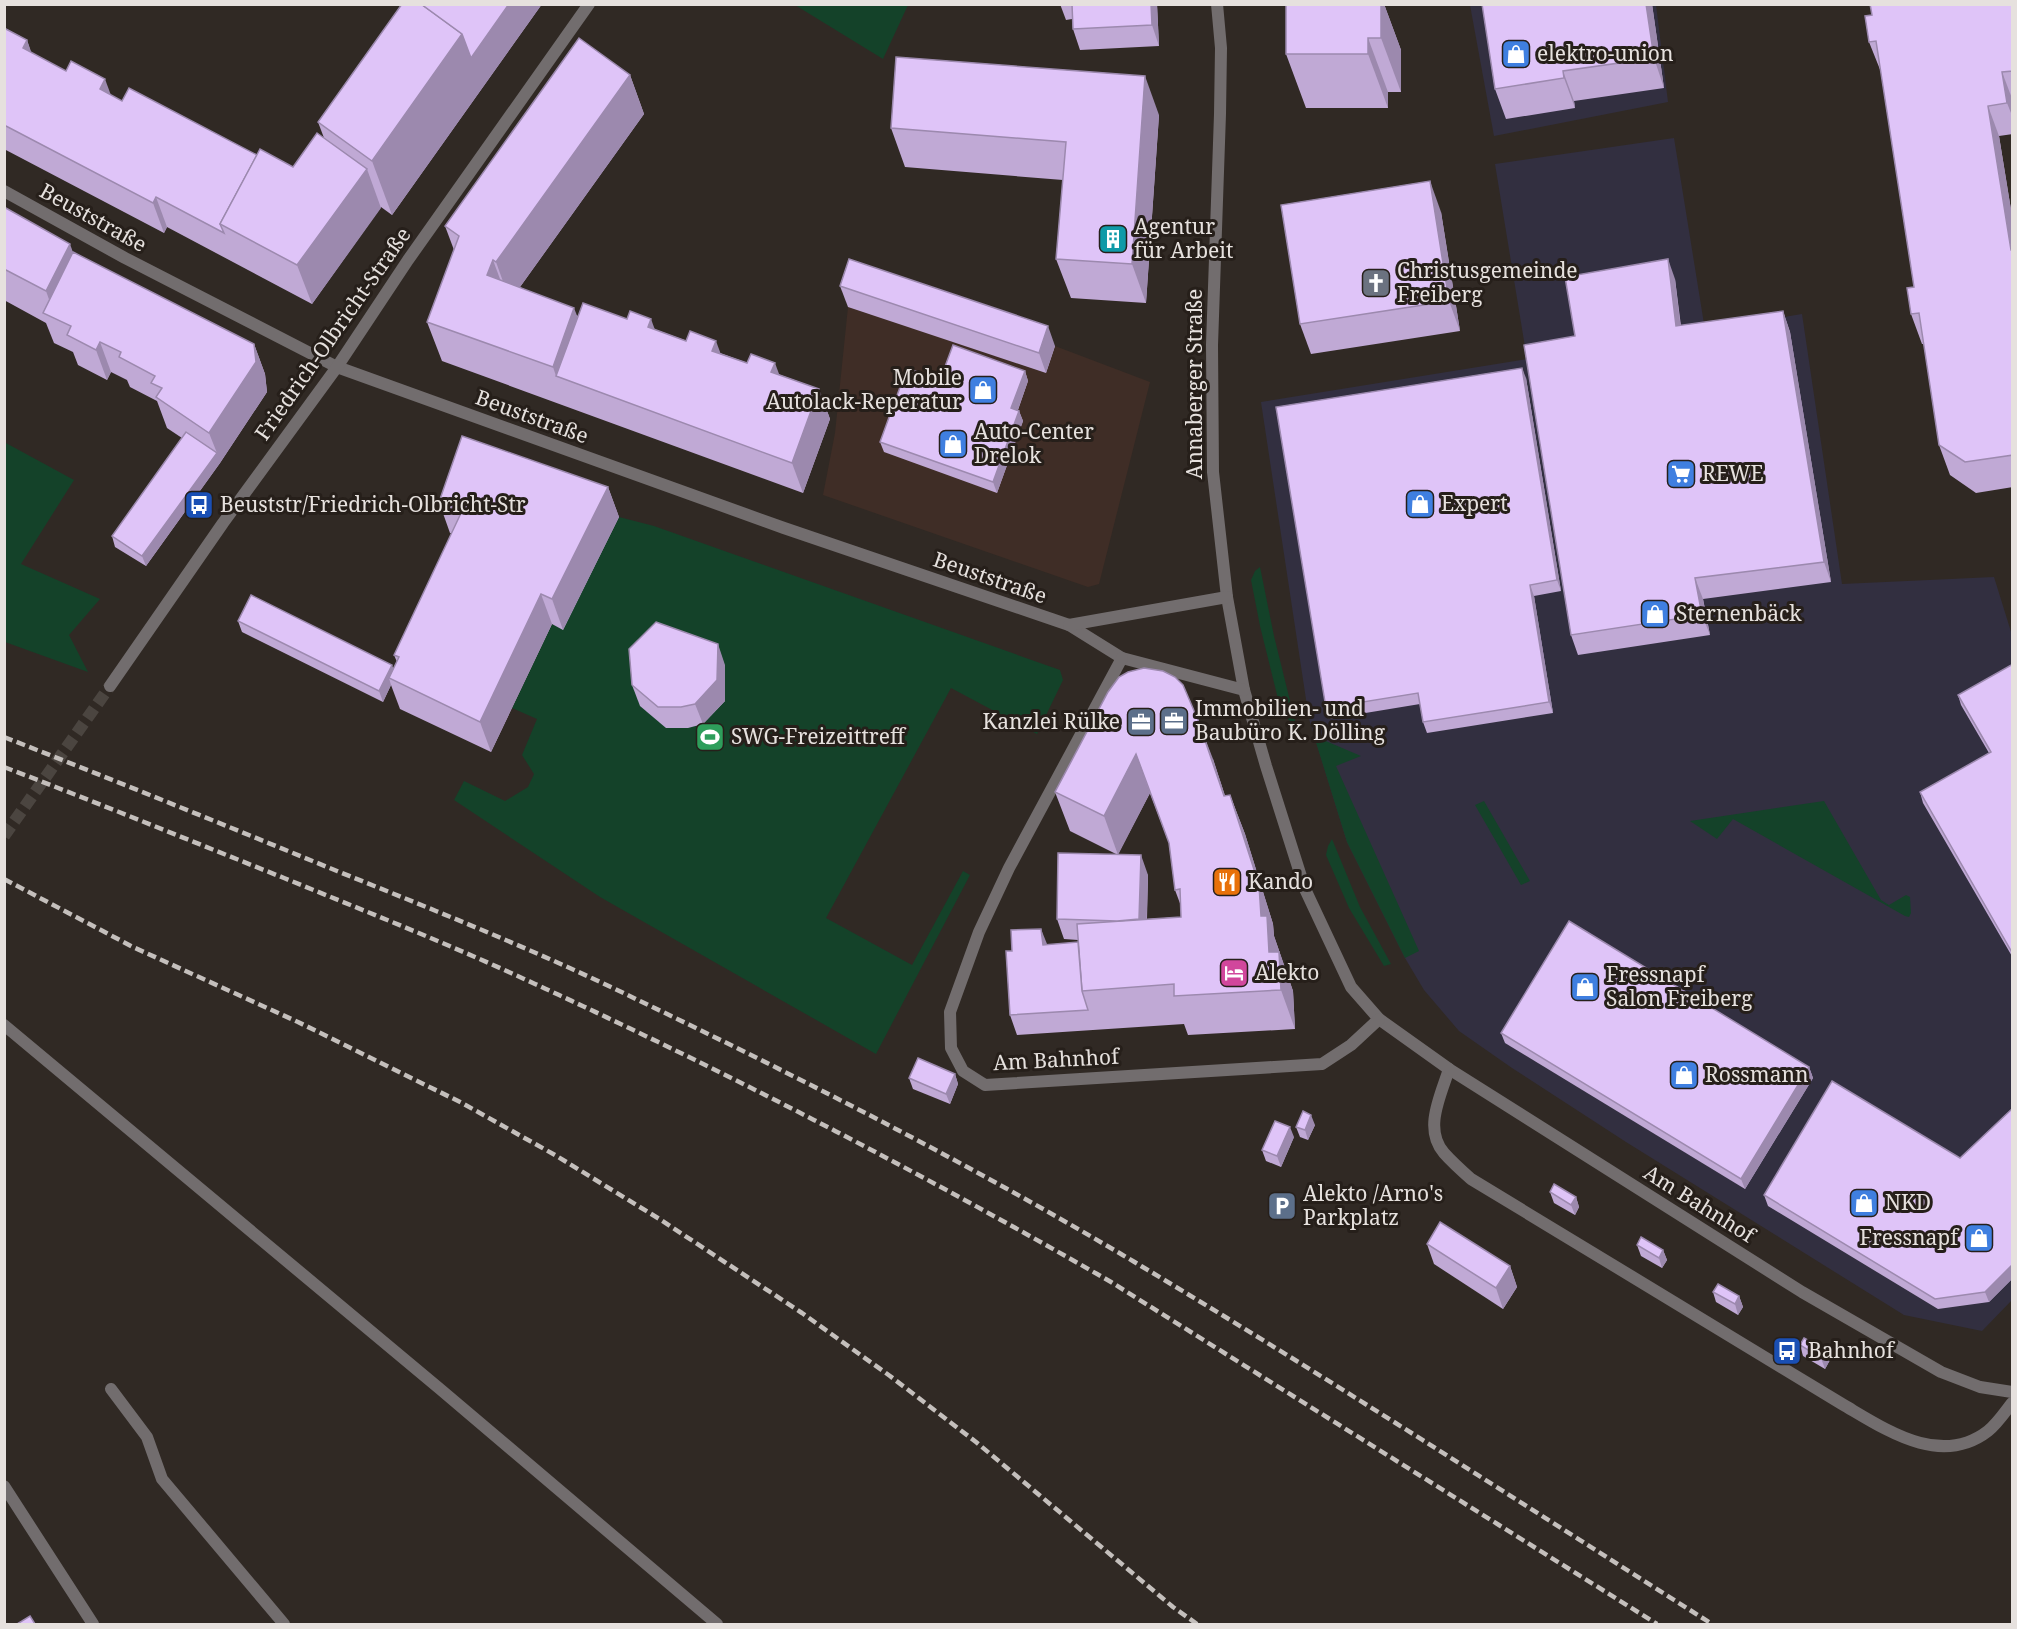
<svg xmlns="http://www.w3.org/2000/svg" width="2017" height="1629" viewBox="0 0 2017 1629" font-family="'Noto Serif',serif">
	<style>
		.commercial { fill: #322f40 }
		.industrial { fill: #3f2d26 }
		.green { fill: #144229 }
		.lines { fill: none; stroke-linecap: round; stroke-linejoin: round }
		.minor-tunnel { stroke: #4b4540; stroke-width: 12; stroke-dasharray: 12 6; stroke-linecap: butt }
		.service { stroke: #726d6e; stroke-width: 12 }
		.minor { stroke: #726d6e; stroke-width: 12 }
		.rail { stroke: #c4bfbc; stroke-width: 4.5; stroke-dasharray: 9 4.5; stroke-linecap: butt }
		.wall { fill: #c0a9d5; fill-rule: evenodd }
		.shaded-wall { fill: #9c89ae }
		.building { fill: #dfc4f8; stroke: #9c89ae; stroke-width: 1.5 }
		.labels { text-anchor: middle; stroke-width: 6; stroke-linejoin: round; paint-order: stroke }
		.poi-label { font-size: 21px; fill: #e6e1de; stroke: #261f1a; text-anchor: start }
		.street-label { font-size: 21px; fill: #e6e1de; stroke: #261f1a }
	</style>
	<rect width="100%" height="100%" fill="#302924"/>
	<!-- commercial -->
	<g class="commercial">
		<polygon points="1470,5 1656,5 1668,102 1494,136"/>
		<polygon points="1674,138 1705,330 1802,314 1842,584 1994,577 2012,635 2012,1300 1982,1331 1904,1315 1626,1142 1512,1068 1459,1031 1424,990 1405,958 1347,842 1309,719 1261,402 1527,359 1495,164"/>
	</g>
	<!-- industrial -->
	<polygon class="industrial" points="856,279 1055,346 1150,382 1099,584 1088,587 823,495 835,433 848,307"/>
	<!-- green -->
	<g class="green">
		<polygon points="795,5 908,5 883,59"/>
		<polygon points="4,442 74,480 21,564 100,599 69,635 88,672 5,642"/>
		<polygon points="619,517 654,526 1060,670 1063,680 1037,734 951,688 826,918 912,965 963,871 970,875 876,1054 600,897 454,800 464,781 505,801 528,787 534,774 522,755 537,719 512,708 552,624 563,629"/>
		<polygon points="1260,567 1274,636 1296,725 1282,715 1260,626 1251,580 1255,571"/>
		<polygon points="1314,736 1361,756 1336,766 1419,951 1405,958 1347,842"/>
		<polygon points="1484,801 1530,881 1521,885 1475,805"/>
		<polygon points="1824,801 1881,900 1889,905 1906,895 1910,897 1911,913 1909,917 1905,916 1733,819 1717,839 1690,821"/>
		<polygon points="1332,839 1360,907 1391,964 1384,966 1349,908 1326,855 1328,846"/>
	</g>
	<g class="lines">
		<!-- minor-tunnel -->
		<polyline class="minor-tunnel" points="4,836 110,686"/>
		<!-- service -->
		<g class="service">
			<polyline points="4,1025 440,1389 717,1624"/>
			<path d="M1449,1069c-8,26 -26,60 -5,84 8,9 18,18 27,26l371,225c43,25 98,64 146,27 9,-7 17,-19 24,-28"/>
			<polyline points="111,1389 147,1437 162,1479 284,1624"/>
		</g>
		<!-- minor -->
		<g class="minor">
			<polyline points="1217,4 1221,48 1220,114 1212,345 1213,472 1227,597 1244,690 1266,766 1305,889 1351,987 1379,1019 1449,1069 1802,1292 1941,1372 1980,1387 2012,1392"/>
			<polyline points="4,191 125,258 337,367 784,528 1069,625 1122,658 1244,690"/>
			<polyline points="1069,625 1227,597"/>
			<polyline points="1122,658 1009,868 979,932 950,1012 951,1048 963,1071 985,1085 1322,1064 1351,1045 1379,1019"/>
			<polyline points="110,686 223,523 337,367 408,260 589,4"/>
			<polyline points="4,1486 93,1624"/>
		</g>
		<!-- rail -->
		<g class="rail">
			<path d="M4,737c112,44 223,89 333,134 102,41 205,82 303,130 163,78 325,161 481,253 200,119 395,246 591,370"/>
			<path d="M4,767c94,36 187,74 280,111 76,31 152,61 227,95 205,93 405,197 600,309l546,342"/>
			<polyline points="4,879 133,947 298,1022 462,1103 555,1155 661,1220 802,1313 890,1376 976,1442 1173,1607 1197,1624"/>
		</g>
	</g>
	<!-- wall -->
	<g class="wall">
		<polygon points="402,4 542,4 392,215 381,207 312,304 167,227 164,233 4,149 4,28 27,40 31,53 122,101 257,155 293,167 324,138 318,122"/>
		<polygon points="1060,4 1157,4 1159,46 1080,50 1073,29 1072,19 1066,20"/>
		<polygon points="1286,4 1384,4 1401,50 1401,92 1388,92 1388,108 1306,108 1286,54"/>
		<polygon points="1482,4 1652,4 1664,88 1574,101 1575,108 1506,119 1495,89"/>
		<polygon points="2013,4 2013,134 1999,136 2013,222 2013,487 1976,493 1950,475 1939,445 1924,344 1922,344 1911,314 1914,287 1881,72 1869,42 1872,15"/>
		<polygon points="630,75 644,114 520,287 578,316 654,329 819,389 830,419 803,493 442,361 427,322 454,250 445,226"/>
		<polygon points="1159,115 1146,303 1071,298 1056,259 1063,180 905,167 891,128"/>
		<polygon points="4,207 73,252 254,344 265,374 267,392 220,463 146,566 115,547 112,536 182,438 167,428 157,401 130,387 127,380 111,372 107,380 78,365 73,352 54,343 46,323 4,300"/>
		<polygon points="1441,212 1460,331 1311,354 1300,324"/>
		<polygon points="1675,279 1681,326 1783,311 1790,332 1831,582 1703,599 1710,635 1578,655 1571,635 1575,336"/>
		<polygon points="840,286 1055,346 1046,373 848,307"/>
		<polygon points="1025,371 1028,381 1018,410 1019,411 1023,421 997,493 884,452 880,442 940,380"/>
		<polygon points="1526,378 1561,591 1534,596 1553,713 1427,733 1423,722 1420,704 1329,719 1326,708"/>
		<polygon points="608,487 619,517 563,630 552,624 491,752 400,709 391,685 383,702 242,632 238,621 394,669 397,662 394,655 452,533 450,533 439,502"/>
		<polygon points="2013,664 2013,958 1923,803 1920,792 1989,753 1961,705 1958,695"/>
		<polygon points="725,665 725,701 703,724 688,728 666,728 640,706 632,685"/>
		<path d="M1213,759l12,37 5,-1 15,39 28,90 1,12 19,55 2,38 -107,6 -4,-11 -167,11 -7,-20 2,-64 66,-9v-2l-14,-1 -7,-20 59,-65 -46,-23 -15,-39zM1150,793l19,50 6,47 6,16v11l-34,2 1,-44 -30,-21z"/>
		<polygon points="1501,1033 1809,1067 1813,1078 1745,1189 1505,1043"/>
		<polygon points="955,1074 958,1084 950,1104 913,1089 909,1078"/>
		<polygon points="2013,1108 2013,1278 1989,1302 1938,1309 1768,1206 1764,1195 1960,1158"/>
		<polygon points="1315,1125 1308,1140 1300,1137 1296,1127"/>
		<polygon points="1294,1137 1281,1167 1266,1161 1262,1150"/>
		<polygon points="1550,1192 1576,1197 1579,1207 1575,1215 1554,1203"/>
		<polygon points="1427,1244 1510,1266 1517,1287 1503,1309 1434,1264"/>
		<polygon points="1637,1245 1663,1250 1667,1260 1662,1268 1641,1256"/>
		<polygon points="1713,1292 1739,1296 1743,1307 1738,1315 1716,1302"/>
		<polygon points="1800,1345 1830,1360 1825,1369 1803,1356"/>
	</g>
	<!-- shaded-wall -->
	<g class="shaded-wall">
		<polygon points="510,4 542,4 392,215 372,161 462,34"/>
		<polygon points="1151,4 1157,4 1159,46 1152,25"/>
		<polygon points="1381,4 1384,4 1401,50 1401,92 1381,38"/>
		<polygon points="1646,4 1652,4 1664,88 1654,58"/>
		<polygon points="1368,38 1388,92 1388,108 1368,54"/>
		<polygon points="27,40 38,71 23,48"/>
		<polygon points="1563,71 1574,101 1575,108 1564,78"/>
		<polygon points="2002,72 2013,101 2013,118 2007,103"/>
		<polygon points="630,75 644,114 510,301 496,262"/>
		<polygon points="1145,76 1159,115 1146,303 1132,264"/>
		<polygon points="105,79 116,109 100,89"/>
		<polygon points="1988,106 1999,136 2013,222 2013,256 2011,250"/>
		<polygon points="367,169 381,208 312,304 297,265"/>
		<polygon points="1430,181 1441,212 1460,331 1449,301"/>
		<polygon points="156,197 167,227 164,233 153,203"/>
		<polygon points="70,244 84,283 56,319 46,291"/>
		<polygon points="1668,259 1675,279 1683,347 1676,326"/>
		<polygon points="493,260 507,298 487,275"/>
		<polygon points="574,308 589,346 556,376 553,367"/>
		<polygon points="1783,311 1790,332 1831,582 1824,562"/>
		<polygon points="651,319 662,349 648,327"/>
		<polygon points="1048,326 1055,346 1046,373 1039,353"/>
		<polygon points="716,341 727,371 712,351"/>
		<polygon points="100,342 111,372 107,380 96,350"/>
		<polygon points="254,344 265,374 267,392 220,463 146,566 142,556 217,453 209,433"/>
		<polygon points="775,363 786,393 771,372"/>
		<polygon points="1522,368 1526,378 1561,591 1557,580"/>
		<polygon points="1025,371 1028,381 1015,418 1011,408"/>
		<polygon points="819,389 830,419 803,493 792,463"/>
		<polygon points="1019,411 1023,421 997,493 993,482"/>
		<polygon points="608,487 619,517 563,630 552,599"/>
		<polygon points="1695,578 1703,599 1710,635 1702,615"/>
		<polygon points="1530,585 1534,596 1553,713 1549,702"/>
		<polygon points="541,594 552,624 491,752 480,722"/>
		<polygon points="718,644 725,665 725,701 703,724 695,704"/>
		<polygon points="392,665 396,675 389,678 391,685 383,702 379,691"/>
		<polygon points="1198,720 1213,759 1238,835 1224,796"/>
		<polygon points="1136,754 1150,793 1118,855 1104,816"/>
		<polygon points="1230,795 1245,834 1273,924 1274,936 1293,991 1295,1029 1281,990 1269,952 1261,916"/>
		<polygon points="1141,855 1148,875 1146,942 1139,922"/>
		<polygon points="1041,929 1049,949 1043,945"/>
		<polygon points="1809,1067 1813,1078 1745,1189 1741,1179"/>
		<polygon points="955,1074 958,1084 950,1104 946,1094"/>
		<polygon points="1311,1115 1315,1125 1308,1140 1305,1130"/>
		<polygon points="1290,1127 1294,1137 1281,1167 1277,1156"/>
		<polygon points="1576,1197 1579,1207 1575,1215 1571,1205"/>
		<polygon points="1663,1250 1667,1260 1662,1268 1659,1258"/>
		<polygon points="2013,1264 2013,1278 1989,1302 1985,1292"/>
		<polygon points="1510,1266 1517,1287 1503,1309 1496,1288"/>
		<polygon points="1739,1296 1743,1307 1738,1315 1735,1304"/>
		<polygon points="1826,1350 1830,1360 1825,1369 1821,1358"/>
	</g>
	<!-- building -->
	<g class="building">
		<polygon points="402,4 421,4 462,34 372,161 318,122"/>
		<polygon points="421,4 509,4 471,58 462,34"/>
		<polygon points="1072,4 1151,4 1152,25 1073,29"/>
		<polygon points="1286,4 1381,4 1381,38 1368,38 1368,54 1286,54"/>
		<polygon points="1482,4 1646,4 1654,58 1563,71 1564,78 1495,89"/>
		<polygon points="1870,4 2013,4 2013,71 2002,72 2007,103 1988,106 2011,250 2013,250 2013,455 1965,462 1939,445 1919,313 1911,314 1907,288 1914,287 1876,41 1869,42 1865,16 1872,15"/>
		<polygon points="4,28 27,40 23,48 66,71 71,61 105,79 100,89 122,101 129,88 257,155 220,224 224,233 156,197 153,203 4,125"/>
		<polygon points="579,38 630,75 496,262 493,260 487,275 574,308 553,367 427,322 459,236 445,226"/>
		<polygon points="896,57 1145,76 1132,264 1056,259 1066,142 891,128"/>
		<polygon points="317,133 367,169 297,265 220,224 260,149 293,167"/>
		<polygon points="1430,181 1449,301 1300,324 1281,205"/>
		<polygon points="4,207 70,244 46,291 4,269"/>
		<polygon points="73,252 254,344 256,362 209,433 156,397 162,388 151,383 155,376 119,357 121,352 100,342 96,350 67,335 71,326 43,313"/>
		<polygon points="849,259 1048,326 1039,353 840,286"/>
		<polygon points="1668,259 1676,326 1783,311 1824,562 1695,578 1702,615 1571,635 1524,345 1575,336 1565,277"/>
		<polygon points="583,303 627,319 630,311 651,319 648,327 686,341 690,331 716,341 712,351 747,363 751,354 775,363 771,372 819,389 792,463 556,376"/>
		<polygon points="953,345 1025,371 1011,408 1019,411 993,482 880,442 907,368 940,380"/>
		<polygon points="1522,368 1557,580 1530,585 1549,702 1423,722 1418,693 1326,708 1276,407"/>
		<polygon points="186,432 217,453 142,556 112,536"/>
		<polygon points="462,436 608,487 552,599 541,594 480,722 389,678 399,657 394,655 462,511 439,502"/>
		<polygon points="251,595 392,665 379,691 238,621"/>
		<polygon points="656,622 718,644 717,680 695,704 681,707 658,707 632,685 629,649"/>
		<polygon points="2013,664 2013,954 1920,792 1991,752 1958,695"/>
		<polygon points="1144,668 1163,671 1175,677 1183,685 1198,720 1224,796 1230,795 1259,885 1261,916 1267,916 1269,952 1279,952 1281,990 1174,996 1174,984 1082,991 1077,924 1181,917 1180,889 1175,890 1169,843 1136,754 1104,816 1055,792 1108,692 1119,677 1128,672"/>
		<polygon points="1058,853 1141,855 1139,919 1117,921 1057,919"/>
		<polygon points="1569,921 1809,1067 1741,1179 1501,1033"/>
		<polygon points="1041,929 1043,945 1078,942 1082,991 1088,1010 1010,1015 1006,951 1012,951 1011,930"/>
		<polygon points="918,1058 955,1074 946,1094 909,1078"/>
		<polygon points="1832,1081 1960,1158 2013,1108 2013,1264 1985,1292 1935,1299 1764,1195"/>
		<polygon points="1303,1111 1311,1115 1305,1130 1296,1127"/>
		<polygon points="1275,1121 1290,1127 1277,1156 1262,1150"/>
		<polygon points="1554,1184 1576,1197 1571,1205 1550,1192"/>
		<polygon points="1440,1222 1510,1266 1496,1288 1427,1244"/>
		<polygon points="1641,1237 1663,1250 1659,1258 1637,1245"/>
		<polygon points="1718,1284 1739,1296 1735,1304 1713,1292"/>
		<polygon points="1804,1338 1826,1350 1821,1358 1800,1345"/>
		<polygon points="30,1616 35,1624 17,1624"/>
	</g>
	<!-- icons -->
	<defs>
		<g id="shop-square" transform="scale(1.5)"><rect x="-9" y="-9" width="18" height="18" rx="4" fill="#3f7fe0" stroke="#261f1a"/><path d="M-5-2.5h2.3a2.7 3.5 0 0 1 5.4 0H5L5.5 6h-11ZM-1.5-2.5h3a1.5 2.3 0 0 0-3 0Z" fill="#fff"/></g>
		<g id="building-square" transform="scale(1.5)"><rect x="-9" y="-9" width="18" height="18" rx="4" fill="#0f9aa8" stroke="#261f1a"/><path d="M-4-6H4V6H1V3H-1V6H-4ZM-2.5-4.3h1.7v1.8h-1.7ZM.8-4.3h1.7v1.8H.8ZM-2.5-1h1.7V.8h-1.7ZM.8-1h1.7V.8H.8Z" fill="#fff"/></g>
		<g id="church-square" transform="scale(1.5)"><rect x="-9" y="-9" width="18" height="18" rx="4" fill="#6b7280" stroke="#261f1a"/><path d="M-1.2-6h2.4v3.5h3.3v2.4h-3.3V6h-2.4V-.1h-3.3v-2.4h3.3Z" fill="#fff"/></g>
		<g id="supermarket-square" transform="scale(1.5)"><rect x="-9" y="-9" width="18" height="18" rx="4" fill="#3f7fe0" stroke="#261f1a"/><path d="M-6-5.5h2.5l.6 2H6L4.5 2H-2.5L-4.4-4H-6ZM-1.5 3.2a1.3 1.3 0 1 0 .1 0ZM3 3.2a1.3 1.3 0 1 0 .1 0Z" fill="#fff"/></g>
		<g id="bus-square" transform="scale(1.5)"><rect x="-9" y="-9" width="18" height="18" rx="4" fill="#1a4fb4" stroke="#261f1a"/><path d="M-5-6H5V4H4V6H2V4H-2V6H-4V4H-5ZM-3.5-4V0h7V-4ZM-3.5 1.2v1.5H-2V1.2ZM2 1.2v1.5H3.5V1.2Z" fill="#fff"/></g>
		<g id="office-square" transform="scale(1.5)"><rect x="-9" y="-9" width="18" height="18" rx="4" fill="#5c6f8a" stroke="#261f1a"/><path d="M-6-3h4V-5.5h4V-3h4V5H-6ZM-1-4.5V-3h2v-1.5ZM-6 0V1H6V0Z" fill="#fff"/></g>
		<g id="stadium-square" transform="scale(1.5)"><rect x="-9" y="-9" width="18" height="18" rx="4" fill="#2e9e5b" stroke="#261f1a"/><path d="M0-5a6.5 5 0 1 0 0 10a6.5 5 0 1 0 0-10ZM-3.5-1.8h7v3.6h-7Z" fill="#fff"/></g>
		<g id="restaurant-square" transform="scale(1.5)"><rect x="-9" y="-9" width="18" height="18" rx="4" fill="#e8710a" stroke="#261f1a"/><path d="M-5-6h1v4h1v-4h1v4h1v-4h1v5L-1.5 .5V6h-2V.5L-5-1ZM5-6V6H3V1.5H1.5Q1.5-4 5-6Z" fill="#fff"/></g>
		<g id="hotel-square" transform="scale(1.5)"><rect x="-9" y="-9" width="18" height="18" rx="4" fill="#d1479c" stroke="#261f1a"/><path d="M-6-4.5h1.5V1H6V5H4.5V3h-9V5H-6ZM-4 0a1.8 1.8 0 1 1 3.6 0ZM.5 0V-2.5h3Q6-2.5 6 0Z" fill="#fff"/></g>
		<g id="parking-square" transform="scale(1.5)"><rect x="-9" y="-9" width="18" height="18" rx="4" fill="#5c6f8a" stroke="#261f1a"/><path d="M-3.5-5.5H1a3.5 3.5 0 0 1 0 7H-1V5.5H-3.5ZM-1-3.4V-.6H.8a1.4 1.4 0 0 0 0-2.8Z" fill="#fff"/></g>
	</defs>
	<g fill-rule="evenodd">
		<use href="#shop-square" x="1516" y="54"/>
		<use href="#building-square" x="1113" y="239"/>
		<use href="#church-square" x="1376" y="283"/>
		<use href="#shop-square" x="983" y="390"/>
		<use href="#shop-square" x="953" y="444"/>
		<use href="#supermarket-square" x="1681" y="474"/>
		<use href="#shop-square" x="1420" y="504"/>
		<use href="#bus-square" x="199" y="505"/>
		<use href="#shop-square" x="1655" y="614"/>
		<use href="#office-square" x="1174" y="721"/>
		<use href="#office-square" x="1141" y="722"/>
		<use href="#stadium-square" x="710" y="737"/>
		<use href="#restaurant-square" x="1227" y="882"/>
		<use href="#hotel-square" x="1234" y="973"/>
		<use href="#shop-square" x="1585" y="987"/>
		<use href="#shop-square" x="1684" y="1075"/>
		<use href="#shop-square" x="1864" y="1203"/>
		<use href="#parking-square" x="1282" y="1206"/>
		<use href="#shop-square" x="1979" y="1238"/>
		<use href="#bus-square" x="1787" y="1351"/>
	</g>
	<g class="labels">
		<!-- poi labels -->
		<g class="poi-label">
			<text x="1537" y="61">elektro-union</text>
			<text x="1134" y="234">Agentur<tspan x="1134" dy="24">für Arbeit</tspan></text>
			<text x="1397" y="278">Christusgemeinde<tspan x="1397" dy="24">Freiberg</tspan></text>
			<text x="962" y="385" text-anchor="end">Mobile<tspan x="962" dy="24">Autolack-Reperatur</tspan></text>
			<text x="974" y="439">Auto-Center<tspan x="974" dy="24">Drelok</tspan></text>
			<text x="1702" y="481">REWE</text>
			<text x="1441" y="511">Expert</text>
			<text x="220" y="512">Beuststr/Friedrich-Olbricht-Str</text>
			<text x="1676" y="621">Sternenbäck</text>
			<text x="1195" y="716">Immobilien- und<tspan x="1195" dy="24">Baubüro K. Dölling</tspan></text>
			<text x="1120" y="729" text-anchor="end">Kanzlei Rülke</text>
			<text x="731" y="744">SWG-Freizeittreff</text>
			<text x="1248" y="889">Kando</text>
			<text x="1255" y="980">Alekto</text>
			<text x="1606" y="982">Fressnapf<tspan x="1606" dy="24">Salon Freiberg</tspan></text>
			<text x="1705" y="1082">Rossmann</text>
			<text x="1303" y="1201">Alekto /Arno's<tspan x="1303" dy="24">Parkplatz</tspan></text>
			<text x="1885" y="1210">NKD</text>
			<text x="1958" y="1245" text-anchor="end">Fressnapf</text>
			<text x="1808" y="1358">Bahnhof</text>
		</g>
		<!-- street labels -->
		<g class="street-label">
			<text transform="translate(93 218) rotate(29)" y="7">Beuststraße</text>
			<text transform="translate(333 334) rotate(-55)" y="7">Friedrich-Olbricht-Straße</text>
			<text transform="translate(1195 384) rotate(-90)" y="7">Annaberger Straße</text>
			<text transform="translate(532 417) rotate(20)" y="7">Beuststraße</text>
			<text transform="translate(990 578) rotate(19)" y="7">Beuststraße</text>
			<text transform="translate(1056 1060) rotate(-3)" y="7">Am Bahnhof</text>
			<text transform="translate(1699 1204) rotate(32)" y="7">Am Bahnhof</text>
		</g>
	</g>
	<!-- border -->
	<rect width="2017" height="1629" fill="none" stroke="#e6e1de" stroke-width="12"/>
</svg>
